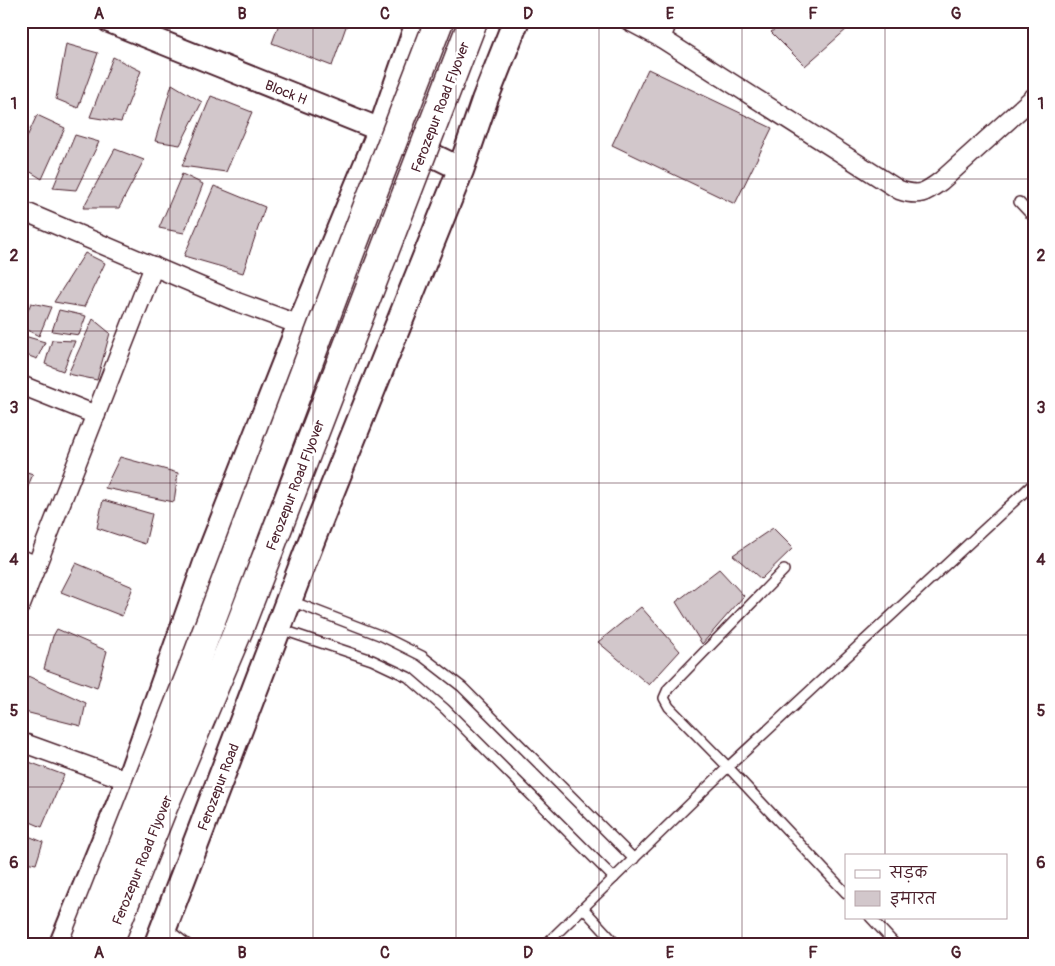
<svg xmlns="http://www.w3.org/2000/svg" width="1055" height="966" viewBox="0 0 1055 966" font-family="Pangolin,'Playpen Sans Deva',sans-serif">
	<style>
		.building { fill: #d2c7cb; stroke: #4a1f2b }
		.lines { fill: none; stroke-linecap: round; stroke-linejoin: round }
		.service-casing { stroke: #4a1f2b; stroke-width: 12 }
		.minor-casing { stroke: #4a1f2b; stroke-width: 21 }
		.tertiary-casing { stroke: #4a1f2b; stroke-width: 26 }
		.secondary-casing { stroke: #4a1f2b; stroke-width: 29 }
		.service { stroke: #fff; stroke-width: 9 }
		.minor { stroke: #fff; stroke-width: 18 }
		.tertiary { stroke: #fff; stroke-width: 22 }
		.secondary { stroke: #fff; stroke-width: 25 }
		.trunk-bridge-casing { stroke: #4a1f2b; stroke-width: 31; stroke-linecap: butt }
		.trunk-bridge { stroke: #fff; stroke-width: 28 }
		.grid { fill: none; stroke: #4a1f2b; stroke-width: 1; stroke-opacity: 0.55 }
		.labels { text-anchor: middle; stroke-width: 5; stroke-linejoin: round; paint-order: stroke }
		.street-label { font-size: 14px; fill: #4a1f2b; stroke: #fff }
		.neatline { fill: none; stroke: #4a1f2b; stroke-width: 2 }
		.grid-label { font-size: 16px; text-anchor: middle; font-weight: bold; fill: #4a1f2b }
	</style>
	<rect width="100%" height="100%" fill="#fff"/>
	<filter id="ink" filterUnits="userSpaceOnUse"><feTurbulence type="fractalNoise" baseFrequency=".02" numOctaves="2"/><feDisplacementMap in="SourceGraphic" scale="10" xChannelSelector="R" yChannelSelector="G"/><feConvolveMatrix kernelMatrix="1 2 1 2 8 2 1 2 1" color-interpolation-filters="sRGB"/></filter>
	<g filter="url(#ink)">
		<!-- building -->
		<g class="building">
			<polygon points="280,21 348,21 332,66 272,43"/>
			<polygon points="746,21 762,21 752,29"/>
			<polygon points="787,21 856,21 805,66 771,32"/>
			<polygon points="66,44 98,53 78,108 56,99"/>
			<polygon points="113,57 141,71 121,122 90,117"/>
			<polygon points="648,69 772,128 735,204 612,145"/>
			<polygon points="172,84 202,102 180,145 155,141"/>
			<polygon points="211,96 252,112 226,172 182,166"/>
			<polygon points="37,115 65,128 42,179 21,166 21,150"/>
			<polygon points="75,135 99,142 76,190 53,188"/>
			<polygon points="115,149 144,160 119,208 83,208"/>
			<polygon points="182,174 203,184 184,233 159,228"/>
			<polygon points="214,186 265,207 243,273 184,256"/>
			<polygon points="85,253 105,263 84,307 54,302"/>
			<polygon points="31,303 51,307 39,336 21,327"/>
			<polygon points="59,310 86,316 79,335 52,331"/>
			<polygon points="93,319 110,333 97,380 68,374"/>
			<polygon points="21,335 45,342 37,359 21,353"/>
			<polygon points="52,340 75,341 63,371 45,364"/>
			<polygon points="120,457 178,473 174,502 105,488"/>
			<polygon points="21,470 33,474 21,503"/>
			<polygon points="103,500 152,514 145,544 97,528"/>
			<polygon points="773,528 793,548 761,579 733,555"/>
			<polygon points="76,563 133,587 122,616 61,592"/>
			<polygon points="719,569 744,596 702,644 676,602"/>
			<polygon points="641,607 680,651 649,685 598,642"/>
			<polygon points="57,629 107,651 97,688 44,669 53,636"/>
			<polygon points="28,676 86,703 81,726 21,711 21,697"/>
			<polygon points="21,759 64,775 42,827 21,818"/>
			<polygon points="21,833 43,842 36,864 21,861"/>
		</g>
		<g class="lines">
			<!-- service casing -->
			<g class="service-casing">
				<g id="service">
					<polyline points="1019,202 1034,218"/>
					<polyline points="784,570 668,689 664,698 669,707 728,767 846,893"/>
					<polyline points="291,601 382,636 422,656 462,687 634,859"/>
					<polyline points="280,629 372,660 408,677 445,709 614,878"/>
					<polyline points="583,908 617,945"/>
					<polyline points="870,917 896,945"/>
					<polyline points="166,928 188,945"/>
					<polyline points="545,945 728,767 1034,483"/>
				</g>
			</g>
			<!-- minor casing -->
			<g class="minor-casing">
				<g id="minor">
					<path d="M629,21l32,17 238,152c20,7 26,3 42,-9l93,-84"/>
					<polyline points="661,38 668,21"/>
					<polyline points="21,210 237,302 300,325"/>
					<polyline points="21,385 96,415"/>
					<polyline points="21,559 37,566"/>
					<polyline points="21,605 154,266"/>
					<polyline points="21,742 129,781"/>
				</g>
			</g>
			<!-- tertiary casing -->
			<g class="tertiary-casing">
				<polyline id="tertiary" points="109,21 381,130 461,169"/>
			</g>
			<!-- secondary casing -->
			<g class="secondary-casing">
				<g id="secondary">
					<polyline points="62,945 129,781 209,556 300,325 381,130 419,21"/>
					<polyline points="157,945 313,537 461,169 485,99 516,21"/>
				</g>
			</g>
			<!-- service -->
			<use href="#service" class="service"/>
			<!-- minor -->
			<use href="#minor" class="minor"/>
			<!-- tertiary -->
			<use href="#tertiary" class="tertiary"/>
			<!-- secondary -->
			<use href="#secondary" class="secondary"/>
			<!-- trunk-bridge casing -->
			<g class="trunk-bridge-casing">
				<g id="trunk-bridge">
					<polyline points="84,945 193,668 350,252 439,21"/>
					<polyline points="108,945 161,812 238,631 473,21"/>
				</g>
			</g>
			<!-- trunk-bridge -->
			<use href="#trunk-bridge" class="trunk-bridge"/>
		</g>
	</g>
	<!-- grid -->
	<path class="grid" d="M170,21v924M313,21v924M456,21v924M599,21v924M742,21v924M885,21v834M21,179h1013M21,331h1013M21,483h1013M21,635h1013M21,787h1013M885,917v28"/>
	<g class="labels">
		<!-- street labels -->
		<g class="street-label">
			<text transform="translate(286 92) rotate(22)" y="5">Block H</text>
			<text transform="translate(440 107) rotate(-69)" y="5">Ferozepur Road Flyover</text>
			<text transform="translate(295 485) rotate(-69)" y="5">Ferozepur Road Flyover</text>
			<text transform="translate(218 787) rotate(-69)" y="5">Ferozepur Road</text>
			<text transform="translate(142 860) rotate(-68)" y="5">Ferozepur Road Flyover</text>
		</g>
	</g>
	<!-- margin -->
	<rect width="1055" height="966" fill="none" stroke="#fff" stroke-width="55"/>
	<!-- legend -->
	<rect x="845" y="854" width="162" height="65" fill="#ffffff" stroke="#b7a5aa"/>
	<rect x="855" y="870" width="25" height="8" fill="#ffffff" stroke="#b7a5aa"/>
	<text x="890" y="878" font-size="15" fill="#4a1f2b">सड़क</text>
	<rect x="855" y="891" width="25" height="15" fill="#d2c7cb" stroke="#b7a5aa"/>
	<text x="890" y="904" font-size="15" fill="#4a1f2b">इमारत</text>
	<rect x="28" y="28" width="1000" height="910" class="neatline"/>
	<g class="grid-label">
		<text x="99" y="19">A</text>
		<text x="242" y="19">B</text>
		<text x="385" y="19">C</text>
		<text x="528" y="19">D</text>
		<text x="670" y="19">E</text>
		<text x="813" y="19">F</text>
		<text x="956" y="19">G</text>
		<text x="14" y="109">1</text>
		<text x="1041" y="109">1</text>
		<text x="14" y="261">2</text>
		<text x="1041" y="261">2</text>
		<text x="14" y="413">3</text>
		<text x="1041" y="413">3</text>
		<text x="14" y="565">4</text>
		<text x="1041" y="565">4</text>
		<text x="14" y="716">5</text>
		<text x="1041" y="716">5</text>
		<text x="14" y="868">6</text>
		<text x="1041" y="868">6</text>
		<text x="99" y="958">A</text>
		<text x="242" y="958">B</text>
		<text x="385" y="958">C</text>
		<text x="528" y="958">D</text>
		<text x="670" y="958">E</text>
		<text x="813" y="958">F</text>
		<text x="956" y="958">G</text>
	</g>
</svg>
